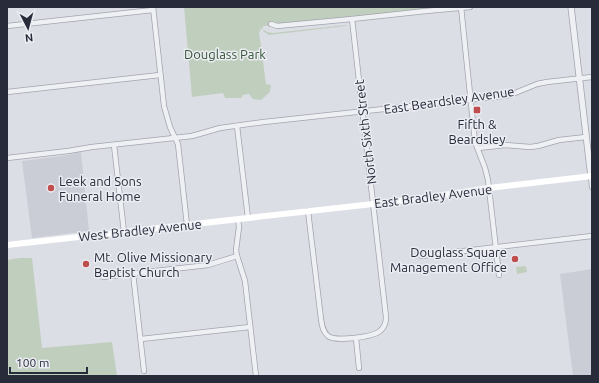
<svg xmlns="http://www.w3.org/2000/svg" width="599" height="383" viewBox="0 0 599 383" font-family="Ubuntu,sans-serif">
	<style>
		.built { fill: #cbcdd6 }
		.green { fill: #c0cebe }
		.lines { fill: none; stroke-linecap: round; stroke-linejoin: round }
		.minor-casing { stroke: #a2a5ae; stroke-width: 6 }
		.tertiary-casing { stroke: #a2a5ae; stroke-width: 7 }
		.minor { stroke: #eff0f4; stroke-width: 4.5 }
		.tertiary { stroke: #eff0f4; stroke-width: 5.5 }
		.secondary { stroke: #fff; stroke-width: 6 }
		.poi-dot { fill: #bf4e4c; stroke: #ebedf3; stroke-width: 1.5 }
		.labels { text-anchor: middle; stroke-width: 3; stroke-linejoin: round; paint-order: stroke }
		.park-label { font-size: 13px; fill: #375437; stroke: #ebedf3 }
		.street-label { font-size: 13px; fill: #282b3a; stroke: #ebedf3 }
		.poi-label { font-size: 13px; fill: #282b3a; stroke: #ebedf3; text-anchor: start }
	</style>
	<rect width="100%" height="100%" fill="#dcdee5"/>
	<!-- built -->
	<g class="built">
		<polygon points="81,152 89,231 32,238 22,161 62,156"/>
		<polygon points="592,269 592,376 573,376 560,274"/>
	</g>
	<!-- green -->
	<g class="green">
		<polygon points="184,7 457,7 285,25 263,26 263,29 262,29 260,27 261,30 259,32 266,84 271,85 270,92 261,100 253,99 249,94 243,95 241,98 225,98 223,93 192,97"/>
		<polygon points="346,25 346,26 269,35 263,31 264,30 267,32 273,33"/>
		<polygon points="20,258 32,258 42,348 112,342 117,376 7,376 7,260"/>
		<polygon points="526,266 527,272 517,274 516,267"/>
	</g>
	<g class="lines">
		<!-- minor casing -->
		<g class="minor-casing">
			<g id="minor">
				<polyline points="153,7 164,106 170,127 178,144 187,225"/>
				<polyline points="461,7 475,142 485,168 488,180 499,275"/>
				<polyline points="271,24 277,26 352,19 426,11 470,7"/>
				<polyline points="7,26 153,10"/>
				<polyline points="7,92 160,75"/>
				<polyline points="237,126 248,218"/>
				<polyline points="114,145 124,232"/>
				<polyline points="478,148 506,145 530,147 538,146 559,140 586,137"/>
				<polyline points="7,158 68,151 92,147 192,136 220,128 264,122 495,97 510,95 537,84 547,82 592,77"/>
				<polyline points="591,177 592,187"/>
				<path d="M308,211l13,108c1,7 2,13 7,17 8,6 45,1 52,-5 5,-4 6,-9 6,-14l-34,-298"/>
				<polyline points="238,219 239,227 236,250 237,256 245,281 256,376"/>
				<polyline points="421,256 592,236"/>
				<polyline points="133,273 144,371"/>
				<polyline points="103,277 208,265 237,256"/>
				<polyline points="356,338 359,368"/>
				<polyline points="141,339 250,327"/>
			</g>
		</g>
		<!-- tertiary casing -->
		<g class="tertiary-casing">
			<polyline id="tertiary" points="571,7 591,177"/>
		</g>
		<!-- minor -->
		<use href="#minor" class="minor"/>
		<!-- tertiary -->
		<use href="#tertiary" class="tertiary"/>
		<!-- secondary -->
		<polyline class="secondary" points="7,245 373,204 431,197 489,188 592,176"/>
	</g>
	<!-- markers -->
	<g class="poi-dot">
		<rect x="473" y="106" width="8" height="8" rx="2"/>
		<circle cx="51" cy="188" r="4"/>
		<circle cx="515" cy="259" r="4"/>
		<circle cx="86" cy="264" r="4"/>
	</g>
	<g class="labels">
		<!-- park labels -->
		<g class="park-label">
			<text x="225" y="59">Douglass Park</text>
		</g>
		<!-- street labels -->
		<g class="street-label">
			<text transform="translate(449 100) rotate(-8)" y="5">East Beardsley Avenue</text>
			<text transform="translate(365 132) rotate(-97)" y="5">North Sixth Street</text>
			<text transform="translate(433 196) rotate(-7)" y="5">East Bradley Avenue</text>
			<text transform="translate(140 230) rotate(-6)" y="5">West Bradley Avenue</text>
		</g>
		<!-- poi labels -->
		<g class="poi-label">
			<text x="477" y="129" text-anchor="middle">Fifth &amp;<tspan x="477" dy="15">Beardsley</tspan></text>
			<text x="59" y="186">Leek and Sons<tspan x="59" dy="15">Funeral Home</tspan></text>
			<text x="507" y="257" text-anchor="end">Douglass Square<tspan x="507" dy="15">Management Office</tspan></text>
			<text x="94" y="262">Mt. Olive Missionary<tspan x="94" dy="15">Baptist Church</tspan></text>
		</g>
	</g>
	<!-- border -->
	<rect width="599" height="383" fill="none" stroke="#282b3a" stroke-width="16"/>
	<!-- north arrow -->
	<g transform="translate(28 28) rotate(174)" stroke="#ebedf3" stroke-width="3" paint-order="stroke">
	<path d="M0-3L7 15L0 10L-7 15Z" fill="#282b3a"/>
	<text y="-6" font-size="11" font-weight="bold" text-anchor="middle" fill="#282b3a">N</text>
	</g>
	<!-- scale -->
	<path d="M10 367v6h77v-6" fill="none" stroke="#282b3a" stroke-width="2"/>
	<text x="16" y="367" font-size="12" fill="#282b3a" stroke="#ebedf3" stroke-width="3" paint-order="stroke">100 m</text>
</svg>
